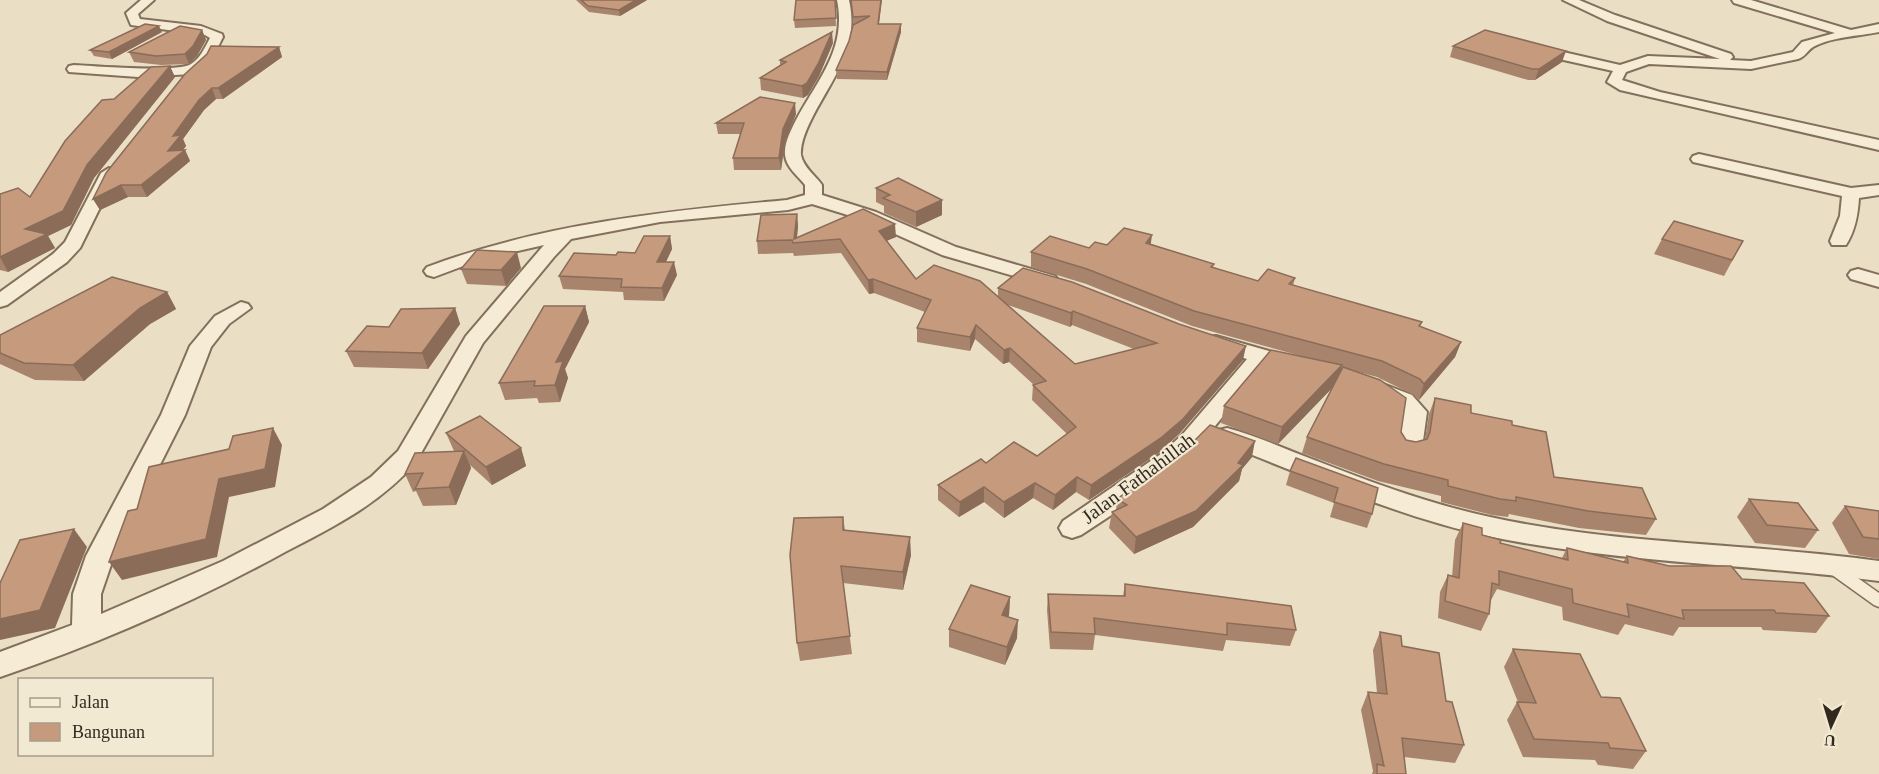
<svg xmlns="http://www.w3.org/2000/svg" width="1879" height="774" viewBox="0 0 1879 774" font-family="Georgia,serif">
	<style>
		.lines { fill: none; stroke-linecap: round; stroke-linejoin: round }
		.lane-casing { stroke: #83705c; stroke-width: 3 }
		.street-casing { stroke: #83705c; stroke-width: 4 }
		.lane { fill: #f6ecd6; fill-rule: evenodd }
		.street { fill: #f6ecd6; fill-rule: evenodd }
		.wall { fill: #a9846c; fill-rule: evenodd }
		.shaded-wall { fill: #8a6c58 }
		.building { fill: #c59a7d; stroke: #8a6c58; stroke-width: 1.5 }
		.labels { text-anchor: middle; stroke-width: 4.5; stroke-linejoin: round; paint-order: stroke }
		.street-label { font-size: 20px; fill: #34291f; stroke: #f2e9d3 }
	</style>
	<rect width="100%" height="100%" fill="#eadec4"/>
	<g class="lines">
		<!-- lane casing -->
		<g class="lane-casing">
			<polygon id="lane" points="1833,562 1838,564 1879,593 1879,607 1874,605 1828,572 1826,568 1828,564"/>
		</g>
		<!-- street casing -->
		<g class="street-casing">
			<g id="street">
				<path d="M141,0h13l-16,14 2,5 61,7 21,8 1,3c-7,13 -14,33 -30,37l-55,3 -69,-5 -2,-3 2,-3 5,-1c20,1 103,8 117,-1 9,-5 14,-17 19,-26l-5,-3 -74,-10 -5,-12z"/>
				<path d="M837,0h12c11,49 -17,78 -38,120 -5,10 -11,24 -10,35 2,12 15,21 21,30v10l54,17 80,35 99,29 3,4 -3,4h-14l-99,-29 -78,-35 -52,-16 -24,6 -128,12 -89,17 -17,18 -71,86 -67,119c-36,42 -83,65 -131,90 -91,50 -187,92 -285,125v-25l72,-27 1,-31 13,-38 75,-141 29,-69 25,-30 26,-14 7,2 3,4 -22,16 -18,23 -26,68 -71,141 -13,38v20l122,-53 100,-52 48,-32 27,-26 68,-115 78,-91 -62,14 -48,18 -7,-2 -3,-4 3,-4c115,-43 239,-56 360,-67l18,-5v-10c-7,-9 -19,-18 -20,-30 -1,-12 6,-25 11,-35 22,-41 51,-71 41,-120z"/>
				<path d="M1563,0h16l36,15 116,39 2,3 -3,3 21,1 42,-9 9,-10 33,-9 -101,-30 -2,-3h19l100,30 28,-6v8c-20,4 -48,5 -66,15 -6,4 -8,10 -15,12l-47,10 -102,-5 -23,8 -4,8 38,12 219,48v10l-259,-60 -13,-8 6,-11 -81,-18 -2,-3 7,-4 83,19 28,-9 72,3 -113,-38z"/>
				<path d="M1699,154l152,34 28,-3v10l-20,3c-1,17 -4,33 -13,47h-14l-2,-4 10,-25 2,-20 -149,-34 -2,-3 2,-3z"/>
				<polygon points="109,168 117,173 80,248 67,262 7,305 0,307 0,292 53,254 65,242 101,173"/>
				<polygon points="1858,269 1879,275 1879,287 1851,279 1848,275 1851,271"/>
				<polygon points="1216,336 1269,351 1272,356 1198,447 1179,466 1113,514 1081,535 1072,538 1063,535 1059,528 1063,521 1161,454 1182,435 1247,359 1208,347 1205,342 1208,337"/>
				<path d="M1378,382l34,13 15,17 -5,36 -3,6 -9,2 -9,-2 -3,-6 5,-35c-10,-11 -28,-12 -36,-24l3,-5z"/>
				<path d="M1227,428c31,8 60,22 90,33 56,22 113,43 173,56 127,28 260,26 389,44v20c-128,-17 -260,-18 -387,-44 -94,-20 -184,-61 -273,-95l-4,-6 4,-6z"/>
			</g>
		</g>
		<!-- lane -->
		<use href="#lane" class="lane"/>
		<!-- street -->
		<use href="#street" class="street"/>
	</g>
	<!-- wall -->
	<g class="wall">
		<polygon points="576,0 647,0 620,16 589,12"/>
		<polygon points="835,0 836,26 795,28 794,20"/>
		<polygon points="851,0 879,24 901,32 887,80 837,79 836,70 849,41 853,24"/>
		<polygon points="202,30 206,40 197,56 189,64 161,65 134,62 129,52"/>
		<polygon points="162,32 112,59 94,56 90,50"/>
		<polygon points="833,43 819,76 808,95 803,98 761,90 760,78 780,65 780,60"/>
		<polygon points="1453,46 1562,62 1535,80 1528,80 1450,57"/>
		<polygon points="279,47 282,57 223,99 216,99 204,110 183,139 186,146 183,150 185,150 190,161 147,197 128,197 100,210 93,199 185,74"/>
		<polygon points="175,77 94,178 71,225 48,236 55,248 8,272 0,270 0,194 30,197 114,99"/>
		<polygon points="796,114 785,141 781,170 734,170 733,158 740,134 718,134 716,123"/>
		<polygon points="876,188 942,200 942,215 916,227 884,213 884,206 876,202"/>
		<path d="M797,214l1,13 -1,11 99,-1 -10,4 30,38 82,17v-8l245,72 -63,73 -20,19 -71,48 -13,-8 -23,18 -20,-12 -29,20 -20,-16 -25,15 -21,-17v-15l48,-22 51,-7 30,-22 -35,-34 1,-15h1l-25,-23 -6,2 -28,-25 -5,12 -53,-9v-14l8,-16 -51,-19 -5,1 -28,-41 -47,3 -1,-3 -35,1 -1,-13zM1008,305l62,22 2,-2 62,24 -59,15z"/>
		<polygon points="670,236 672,249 666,262 677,275 664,301 624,300 623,292 563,289 559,276 616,255 635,253"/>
		<polygon points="1662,239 1743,241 1724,276 1654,254"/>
		<polygon points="1151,244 1214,264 1213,267 1258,281 1295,278 1293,286 1422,322 1420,327 1461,342 1455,357 1419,400 1414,395 1377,377 1351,370 1401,432 1406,440 1416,442 1425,440 1429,414 1435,398 1471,413 1512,425 1554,477 1656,519 1646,535 1579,528 1509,514 1508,517 1492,515 1441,502 1441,496 1378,481 1302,453 1307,437 1332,388 1278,444 1221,423 1224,406 1308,358 1192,326 1086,284 1031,267 1031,252"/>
		<polygon points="521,268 506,286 467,284 461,269"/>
		<polygon points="167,292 176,309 150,324 84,381 35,380 0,364 0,335"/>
		<polygon points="585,306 589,322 565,369 568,378 560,402 539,403 537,398 505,400 499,383"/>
		<polygon points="455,308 460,324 428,369 354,367 346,351 389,327"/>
		<polygon points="446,433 521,448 526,466 492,485 470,465 471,468 456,505 423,506 416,491 413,492 405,474 454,451"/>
		<polygon points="1183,452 1252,457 1242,469 1239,481 1193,527 1134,554 1109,528 1112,512 1116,510 1117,499"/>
		<polygon points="1296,458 1372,514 1367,528 1330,517 1334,503 1286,485 1290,471"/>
		<polygon points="1749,499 1818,530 1805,548 1755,543 1737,517"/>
		<polygon points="1845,506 1879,511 1879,559 1849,554 1832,523"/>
		<polygon points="843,517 845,530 911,555 903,590 843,583 852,654 800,661 797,643"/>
		<polygon points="1463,523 1482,535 1500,543 1562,558 1567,548 1623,562 1627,556 1669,566 1742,579 1829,616 1816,633 1763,630 1761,627 1679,627 1673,636 1625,624 1618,635 1563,620 1562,607 1497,589 1490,602 1489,614 1481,631 1438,618 1440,592 1448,575 1452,577 1455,540"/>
		<polygon points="1125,584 1296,630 1290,646 1226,640 1223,651 1095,635 1093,650 1050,649 1047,610 1048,594 1123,596"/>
		<polygon points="1010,597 1009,615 1008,617 1017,638 1005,665 949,647 949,629"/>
		<polygon points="1380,632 1402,646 1446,701 1464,745 1455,763 1404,757 1406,774 1372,774 1373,771 1361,710 1368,692 1377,693 1373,650"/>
		<polygon points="1513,649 1601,697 1646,751 1633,769 1598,765 1595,760 1523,757 1507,720 1517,702 1518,702 1504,667"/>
	</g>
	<!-- shaded-wall -->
	<g class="shaded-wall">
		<polygon points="636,0 647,0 620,16 619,10"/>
		<polygon points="881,0 882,0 878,32 878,24"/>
		<polygon points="901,24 901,32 887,80 887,72"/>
		<polygon points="159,26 162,32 112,59 109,52"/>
		<polygon points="202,30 206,40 197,56 189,64 185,54"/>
		<polygon points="832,32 833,43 819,76 808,95 803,98 802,86"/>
		<polygon points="279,47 282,57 223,99 218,88"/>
		<polygon points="1566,51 1562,62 1535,80 1539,69"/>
		<polygon points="170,66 175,77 94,178 71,225 48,236 55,248 8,272 0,257 87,165"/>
		<polygon points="212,88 216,99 204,110 183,139 186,146 179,155 185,150 190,161 147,197 141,185 168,151 173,136 199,100"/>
		<polygon points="795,103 796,114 785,141 781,170 779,158 783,129"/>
		<polygon points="121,185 128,197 100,210 93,199"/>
		<polygon points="942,200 942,215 916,227 916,212"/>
		<polygon points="797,214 798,227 796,243 794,239"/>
		<polygon points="895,224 896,237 879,244 879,231"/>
		<polygon points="1152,235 1150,250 1146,243"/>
		<polygon points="670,236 672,249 660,274 657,262"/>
		<polygon points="517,252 521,268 506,286 501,270"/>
		<polygon points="674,262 677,275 664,301 662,288"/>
		<polygon points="873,279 874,293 869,294 868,280"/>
		<polygon points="167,292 176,309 150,324 84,381 73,365 140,308"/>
		<polygon points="585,306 589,322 565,369 568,378 560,402 555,385 556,362"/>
		<polygon points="455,308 460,324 428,369 422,353"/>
		<polygon points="1073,311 1072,325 1070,327 1071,313"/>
		<polygon points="976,325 975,339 970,351 970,337"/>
		<polygon points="1461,342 1455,357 1419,400 1424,384"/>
		<polygon points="1246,346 1243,360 1180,433 1160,452 1089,500 1091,485"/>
		<polygon points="1010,348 1009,362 1003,364 1004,350"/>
		<polygon points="1342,365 1338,382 1278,444 1282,427"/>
		<polygon points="273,428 282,445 275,487 229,497 217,557 122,580 109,562 219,479"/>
		<polygon points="1255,441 1252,457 1242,469 1239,481 1193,527 1134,554 1136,537 1238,463"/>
		<polygon points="521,448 526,466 492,485 486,467"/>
		<polygon points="464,451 471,468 456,505 449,487"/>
		<polygon points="1077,477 1076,492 1053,510 1055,495"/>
		<polygon points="1035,483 1033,498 1004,518 1004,502"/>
		<polygon points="984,487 984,502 959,517 960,502"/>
		<polygon points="74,529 87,547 55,628 0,640 0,619"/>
		<polygon points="910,537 911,555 903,590 903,572"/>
		<polygon points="1010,597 1009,615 1001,633 1002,615"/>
		<polygon points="1018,620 1017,638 1005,665 1007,647"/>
	</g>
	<!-- building -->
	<g class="building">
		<polygon points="581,0 636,0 619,10 588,6"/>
		<polygon points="796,0 835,0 836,18 794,20"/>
		<polygon points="851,0 881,0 878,24 901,24 887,72 836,70 849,41 853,25 870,16 853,17"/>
		<polygon points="145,24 159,26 109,52 90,50"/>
		<polygon points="180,26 202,30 193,46 185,54 156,56 129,52"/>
		<polygon points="1485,30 1566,51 1539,69 1532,69 1453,46"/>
		<polygon points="832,32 818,64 807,83 802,86 760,78 786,62 780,60"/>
		<polygon points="211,46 279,47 218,88 212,88 199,100 173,136 181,135 168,151 185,150 141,185 121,185 93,199 106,173 185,74 207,54"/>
		<polygon points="170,66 87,165 63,211 25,229 47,234 0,257 0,194 18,188 30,197 65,141 102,100 114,99 151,67"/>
		<polygon points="760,97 795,103 783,129 779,158 733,158 744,123 716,123"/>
		<polygon points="898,178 942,200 916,212 883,198 890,195 876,188"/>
		<polygon points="863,209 895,224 879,231 916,279 934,265 980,281 1075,364 1157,343 1073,311 1071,313 998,288 1023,268 1072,282 1179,324 1246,346 1183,419 1162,437 1091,485 1077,477 1055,495 1035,483 1004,502 984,487 960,502 938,485 981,459 986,463 1014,442 1037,456 1076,427 1033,385 1046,381 1010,348 1004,350 976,325 970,337 917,328 931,300 873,279 868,280 840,239 793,243 792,240 757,241 761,215 797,214 794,239"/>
		<polygon points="1674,221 1743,241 1732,260 1662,239"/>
		<polygon points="1124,228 1152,235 1146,243 1214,264 1211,267 1258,281 1268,269 1295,278 1289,284 1422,322 1419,326 1461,342 1424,384 1420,379 1382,361 1194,311 1087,269 1031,252 1050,236 1089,248 1095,242 1107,245"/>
		<polygon points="644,236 670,236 657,262 674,262 662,288 621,287 622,279 559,276 574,253 616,255 618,252 635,253"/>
		<polygon points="477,250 517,252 501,270 461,269"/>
		<polygon points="112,277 167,292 140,308 73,365 24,363 0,353 0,335"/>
		<polygon points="544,306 585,306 556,362 563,361 555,385 534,386 535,381 499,383"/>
		<polygon points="455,308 422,353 346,351 367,326 389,327 401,309"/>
		<polygon points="1271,350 1342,365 1282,427 1224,406"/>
		<polygon points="1343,367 1380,380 1406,398 1401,432 1406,440 1416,442 1427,439 1430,432 1435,398 1471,405 1471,413 1512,421 1512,425 1546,432 1554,477 1642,488 1656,519 1588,511 1516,497 1516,501 1500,499 1448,486 1448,480 1384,464 1307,437"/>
		<polygon points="480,416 521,448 486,467 446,433"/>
		<polygon points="1210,425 1255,441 1238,463 1243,465 1196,511 1136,537 1112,512 1127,505 1117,499 1183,452"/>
		<polygon points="273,428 265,469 219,479 206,539 109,562 128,511 137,509 149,467 229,449 233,436"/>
		<polygon points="464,451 449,487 415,489 423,473 405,474 415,453"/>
		<polygon points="1296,458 1378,488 1372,514 1334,502 1338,488 1290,471"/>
		<polygon points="1749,499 1798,503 1818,530 1767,525"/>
		<polygon points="1845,506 1879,511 1879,539 1863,537"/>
		<polygon points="843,517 843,530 910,537 903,572 841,566 850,636 797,643 790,555 794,518"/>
		<polygon points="1463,523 1482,528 1482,535 1501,540 1500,543 1568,560 1567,548 1628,563 1627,556 1669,566 1731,566 1742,579 1804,583 1829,616 1776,613 1774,610 1682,610 1684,619 1627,604 1629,617 1573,603 1572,589 1499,571 1499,585 1492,583 1489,614 1445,601 1448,575 1459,578"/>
		<polygon points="74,529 40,610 0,619 0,583 20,540"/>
		<polygon points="1125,584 1291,606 1296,630 1227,623 1227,635 1094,618 1095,634 1051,632 1048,594 1125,596"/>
		<polygon points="971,585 1010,597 1002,615 1018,620 1007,647 949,629"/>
		<polygon points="1380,632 1401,636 1402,646 1439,653 1446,701 1452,702 1464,745 1402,738 1406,774 1377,774 1377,764 1384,766 1368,692 1387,694"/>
		<polygon points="1513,649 1580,654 1601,697 1620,698 1646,751 1610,748 1608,743 1534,739 1517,702 1536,703"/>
	</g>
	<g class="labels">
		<!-- street labels -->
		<g class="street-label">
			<text transform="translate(1138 478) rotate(-37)" y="7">Jalan Fathahillah</text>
		</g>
	</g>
	<!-- legend -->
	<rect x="18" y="678" width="195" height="78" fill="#f2e9d3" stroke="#a69c8b" stroke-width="1.5"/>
	<rect x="30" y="698" width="30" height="9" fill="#f6ecd6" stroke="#a69c8b" stroke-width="1.5"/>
	<text x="72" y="708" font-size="18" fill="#34291f">Jalan</text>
	<rect x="30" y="723" width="30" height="18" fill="#c59a7d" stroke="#a69c8b" stroke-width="1.5"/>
	<text x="72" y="738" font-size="18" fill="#34291f">Bangunan</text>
	<!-- north arrow -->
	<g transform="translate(1831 726) rotate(184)" stroke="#f2e9d3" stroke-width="4.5" paint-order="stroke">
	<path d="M0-4.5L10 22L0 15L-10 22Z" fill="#34291f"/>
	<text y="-9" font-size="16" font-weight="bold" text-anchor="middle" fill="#34291f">U</text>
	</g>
</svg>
